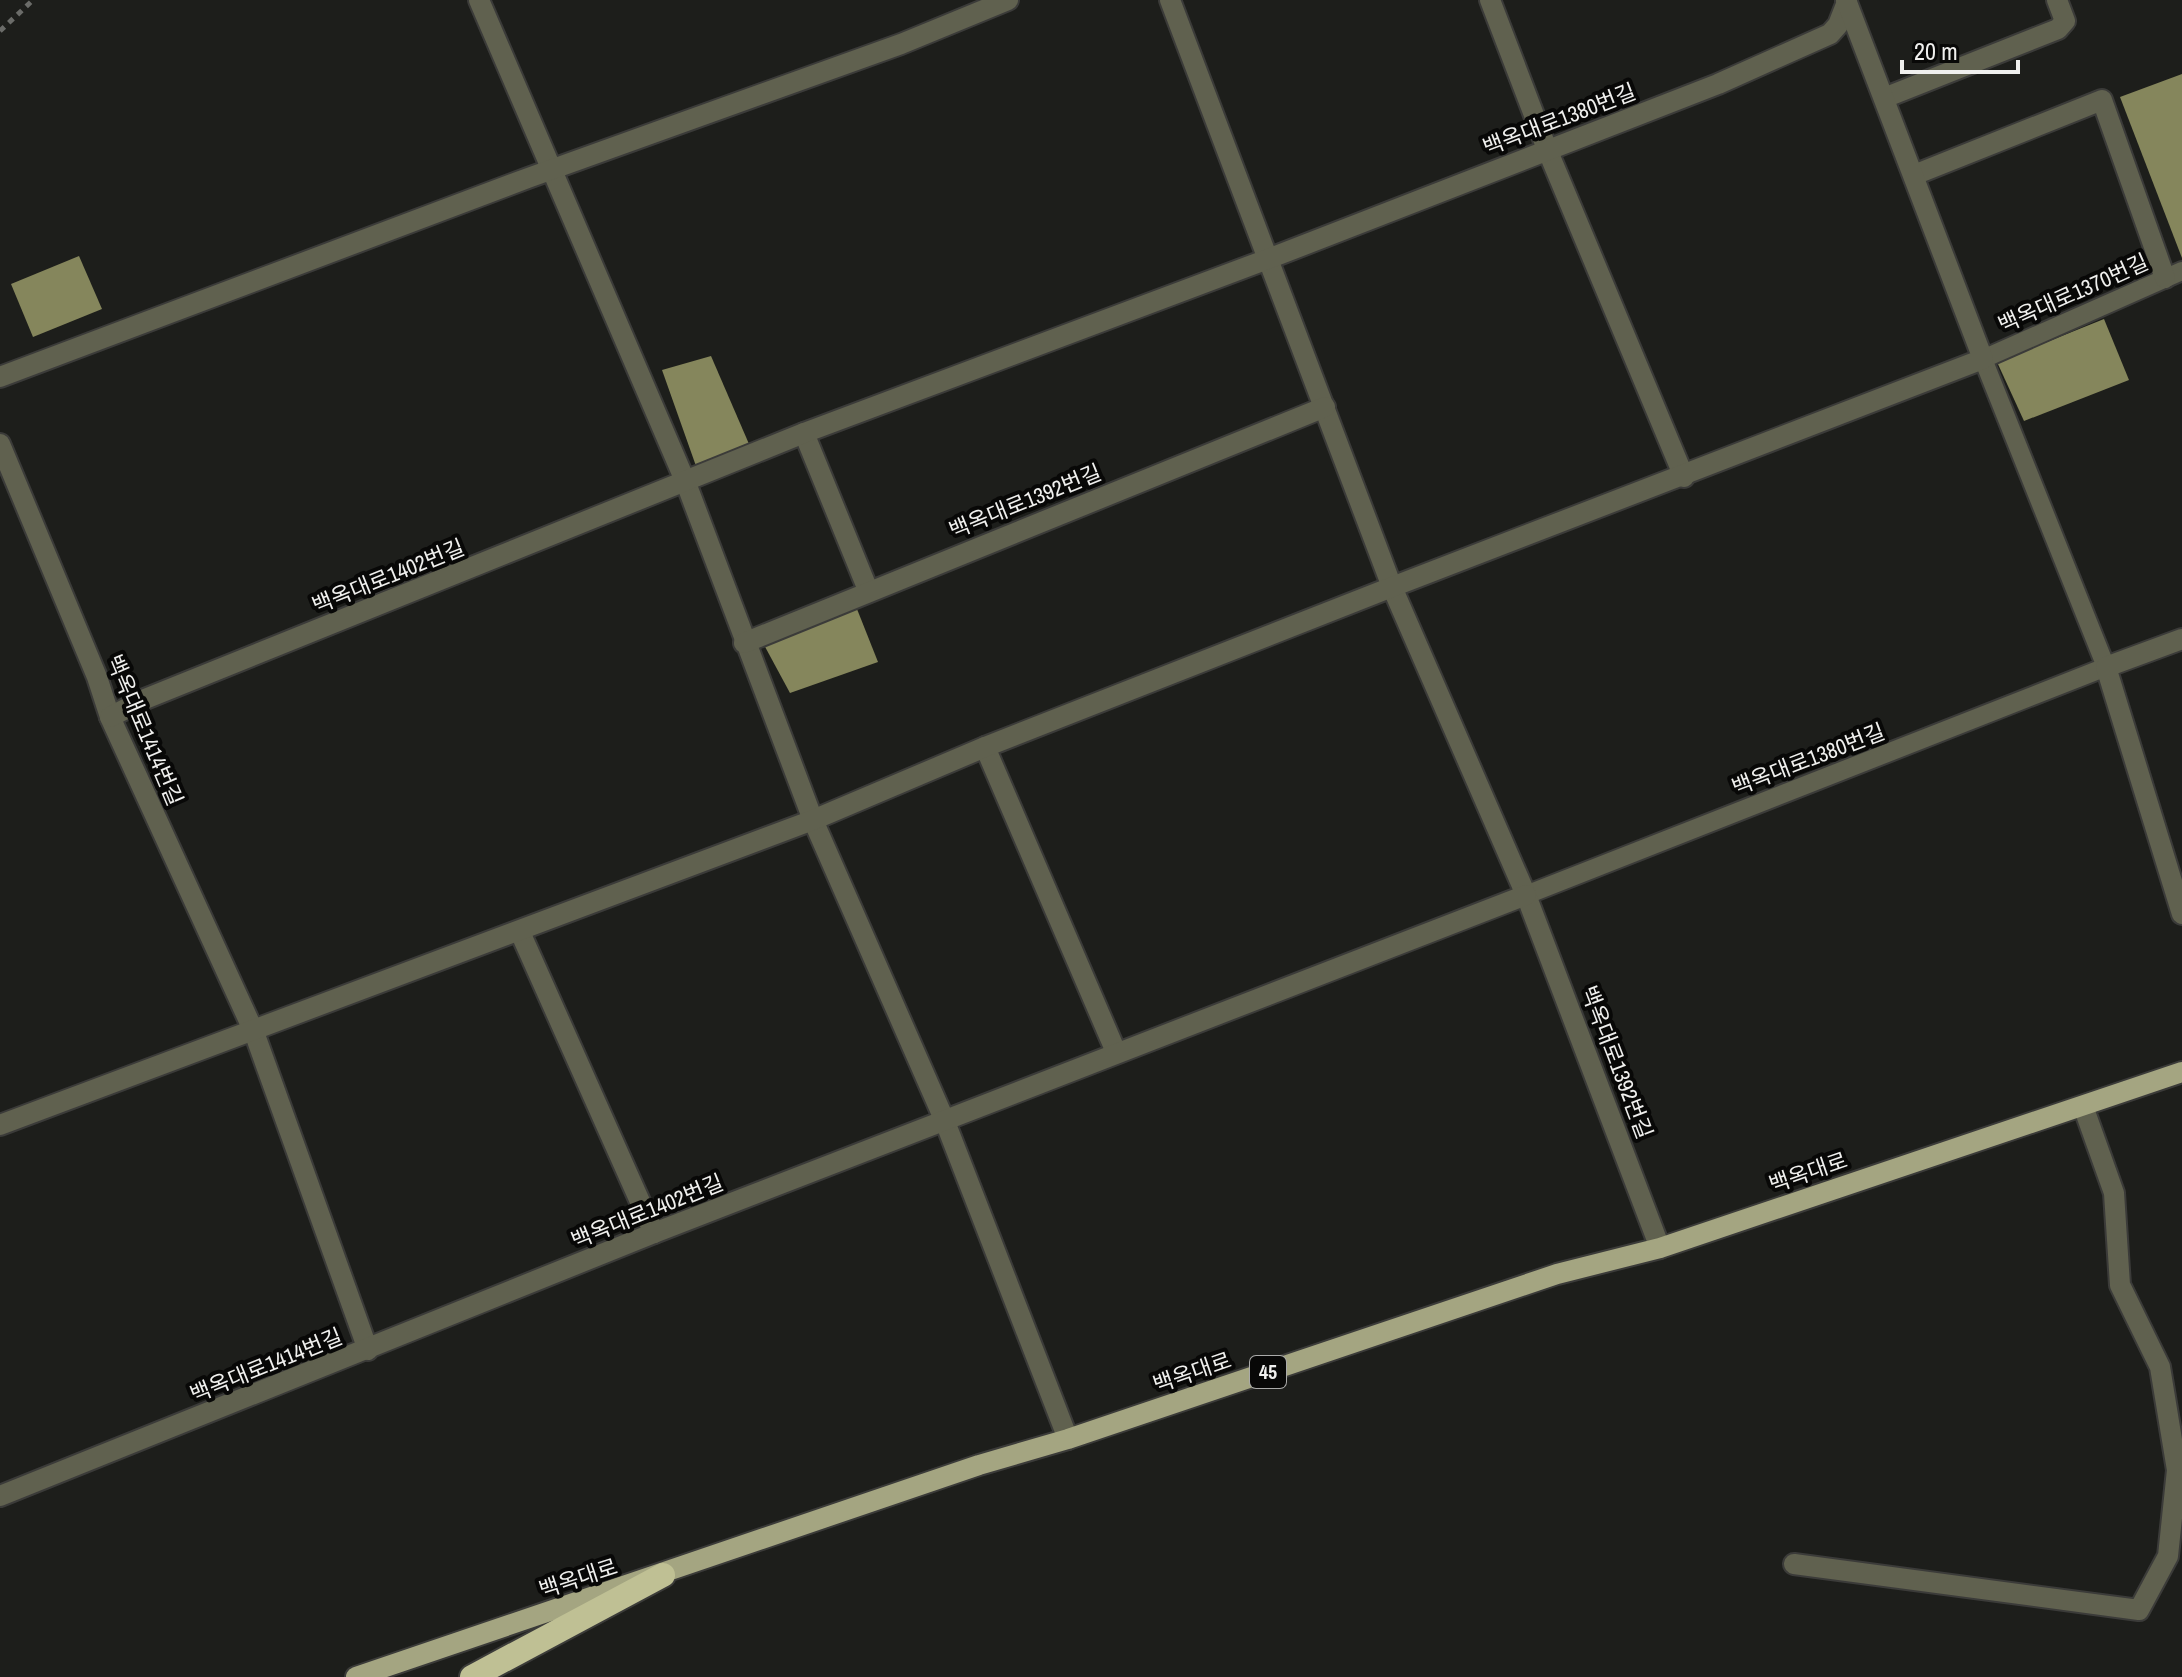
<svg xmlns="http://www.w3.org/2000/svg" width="2182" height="1677" font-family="'Archivo Narrow','Noto Sans KR',sans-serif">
  <rect width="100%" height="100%" fill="#1d1e1b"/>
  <g fill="#85865c">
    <path d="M2182,74V258L2120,97Z"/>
    <path d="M79,256L102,309L33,337L11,284Z"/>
    <path d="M2104,319L2129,380L2024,421L1997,362Z"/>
    <path d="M711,356L749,444L696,466L662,370Z"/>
    <path d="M855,604L878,662L790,693L763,643Z"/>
  </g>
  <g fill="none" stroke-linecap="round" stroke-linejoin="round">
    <g stroke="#3b3b39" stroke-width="22">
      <path id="lane" d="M1526,895L2106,667L1983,359L2182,271"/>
    </g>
    <g stroke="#3b3b39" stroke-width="24">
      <g id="street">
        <path d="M479,0L686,483L813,820L944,1119L1068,1439"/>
        <path d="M1170,0L1392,587L1526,895L1660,1248"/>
        <path d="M1490,0L1547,149L1684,477"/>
        <path d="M1884,98L2058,29L2065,21L2057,0"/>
        <path d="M1914,175L2102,100L2165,278"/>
        <path d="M0,377L528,178L901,44L1008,0"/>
        <path d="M804,433L868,590"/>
        <path d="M0,444L97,677L110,717L254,1032L368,1350"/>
        <path d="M2182,639L2106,667L2182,914"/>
        <path d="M744,643L1325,407"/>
        <path d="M110,717L145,699L804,433L1268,259L1718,84L1830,34L1838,25L1847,2"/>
        <path d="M985,747L1116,1052"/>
        <path d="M520,932L654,1233"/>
        <path d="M0,1125L813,820L985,747L1392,587L1983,359L1846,0"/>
        <path d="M0,1496L654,1233L1526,895"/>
        <path d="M1794,1564L2139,1610L2168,1556L2177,1470L2160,1367L2120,1285L2114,1193L2083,1106"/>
      </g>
    </g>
    <g stroke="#3b3b39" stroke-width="24">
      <path id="primary" d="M356,1677L979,1465L1068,1439L1557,1274L1660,1248L2182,1072"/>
    </g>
    <g stroke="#3b3b39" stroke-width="28">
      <path id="highway" d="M472,1677L663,1575"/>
    </g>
    <path stroke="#6b6c69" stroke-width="5" stroke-dasharray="6 6" stroke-linecap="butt" d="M0,31L33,0"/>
    <use href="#lane" stroke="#60614f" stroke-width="18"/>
    <use href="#street" stroke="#60614f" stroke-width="20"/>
    <use href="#primary" stroke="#a4a581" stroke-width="20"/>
    <use href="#highway" stroke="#bfc094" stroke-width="24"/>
  </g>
  <g text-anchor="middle" stroke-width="8" stroke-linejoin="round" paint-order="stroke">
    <rect fill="#080807" stroke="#aaaaa9" stroke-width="2" x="1250" y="1356" width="36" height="32" rx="6"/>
    <g font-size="20" font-weight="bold" fill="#f0f0ee">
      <text x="1268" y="1379">45</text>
    </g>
    <g font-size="22" fill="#f0f0ee" stroke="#080807">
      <text transform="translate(1559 119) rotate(-21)" y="8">백옥대로1380번길</text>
      <text transform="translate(2073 293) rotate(-24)" y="8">백옥대로1370번길</text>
      <text transform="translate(1025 501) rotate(-22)" y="8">백옥대로1392번길</text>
      <text transform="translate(388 576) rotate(-22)" y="8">백옥대로1402번길</text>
      <text transform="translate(145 730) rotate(67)" y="8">백옥대로1414번길</text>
      <text transform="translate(1808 759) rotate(-21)" y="8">백옥대로1380번길</text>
      <text transform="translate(1617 1062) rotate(69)" y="8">백옥대로1392번길</text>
      <text transform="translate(1808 1172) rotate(-19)" y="8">백옥대로</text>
      <text transform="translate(647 1211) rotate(-22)" y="8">백옥대로1402번길</text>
      <text transform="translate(266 1365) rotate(-22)" y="8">백옥대로1414번길</text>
      <text transform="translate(1192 1372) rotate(-19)" y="8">백옥대로</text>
      <text transform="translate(578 1578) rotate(-18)" y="8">백옥대로</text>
    </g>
  </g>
  <path d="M1902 60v12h116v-12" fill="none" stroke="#f0f0ee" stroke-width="4"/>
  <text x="1914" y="60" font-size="24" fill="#f0f0ee" stroke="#080807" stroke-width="6" paint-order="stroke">20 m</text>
</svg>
